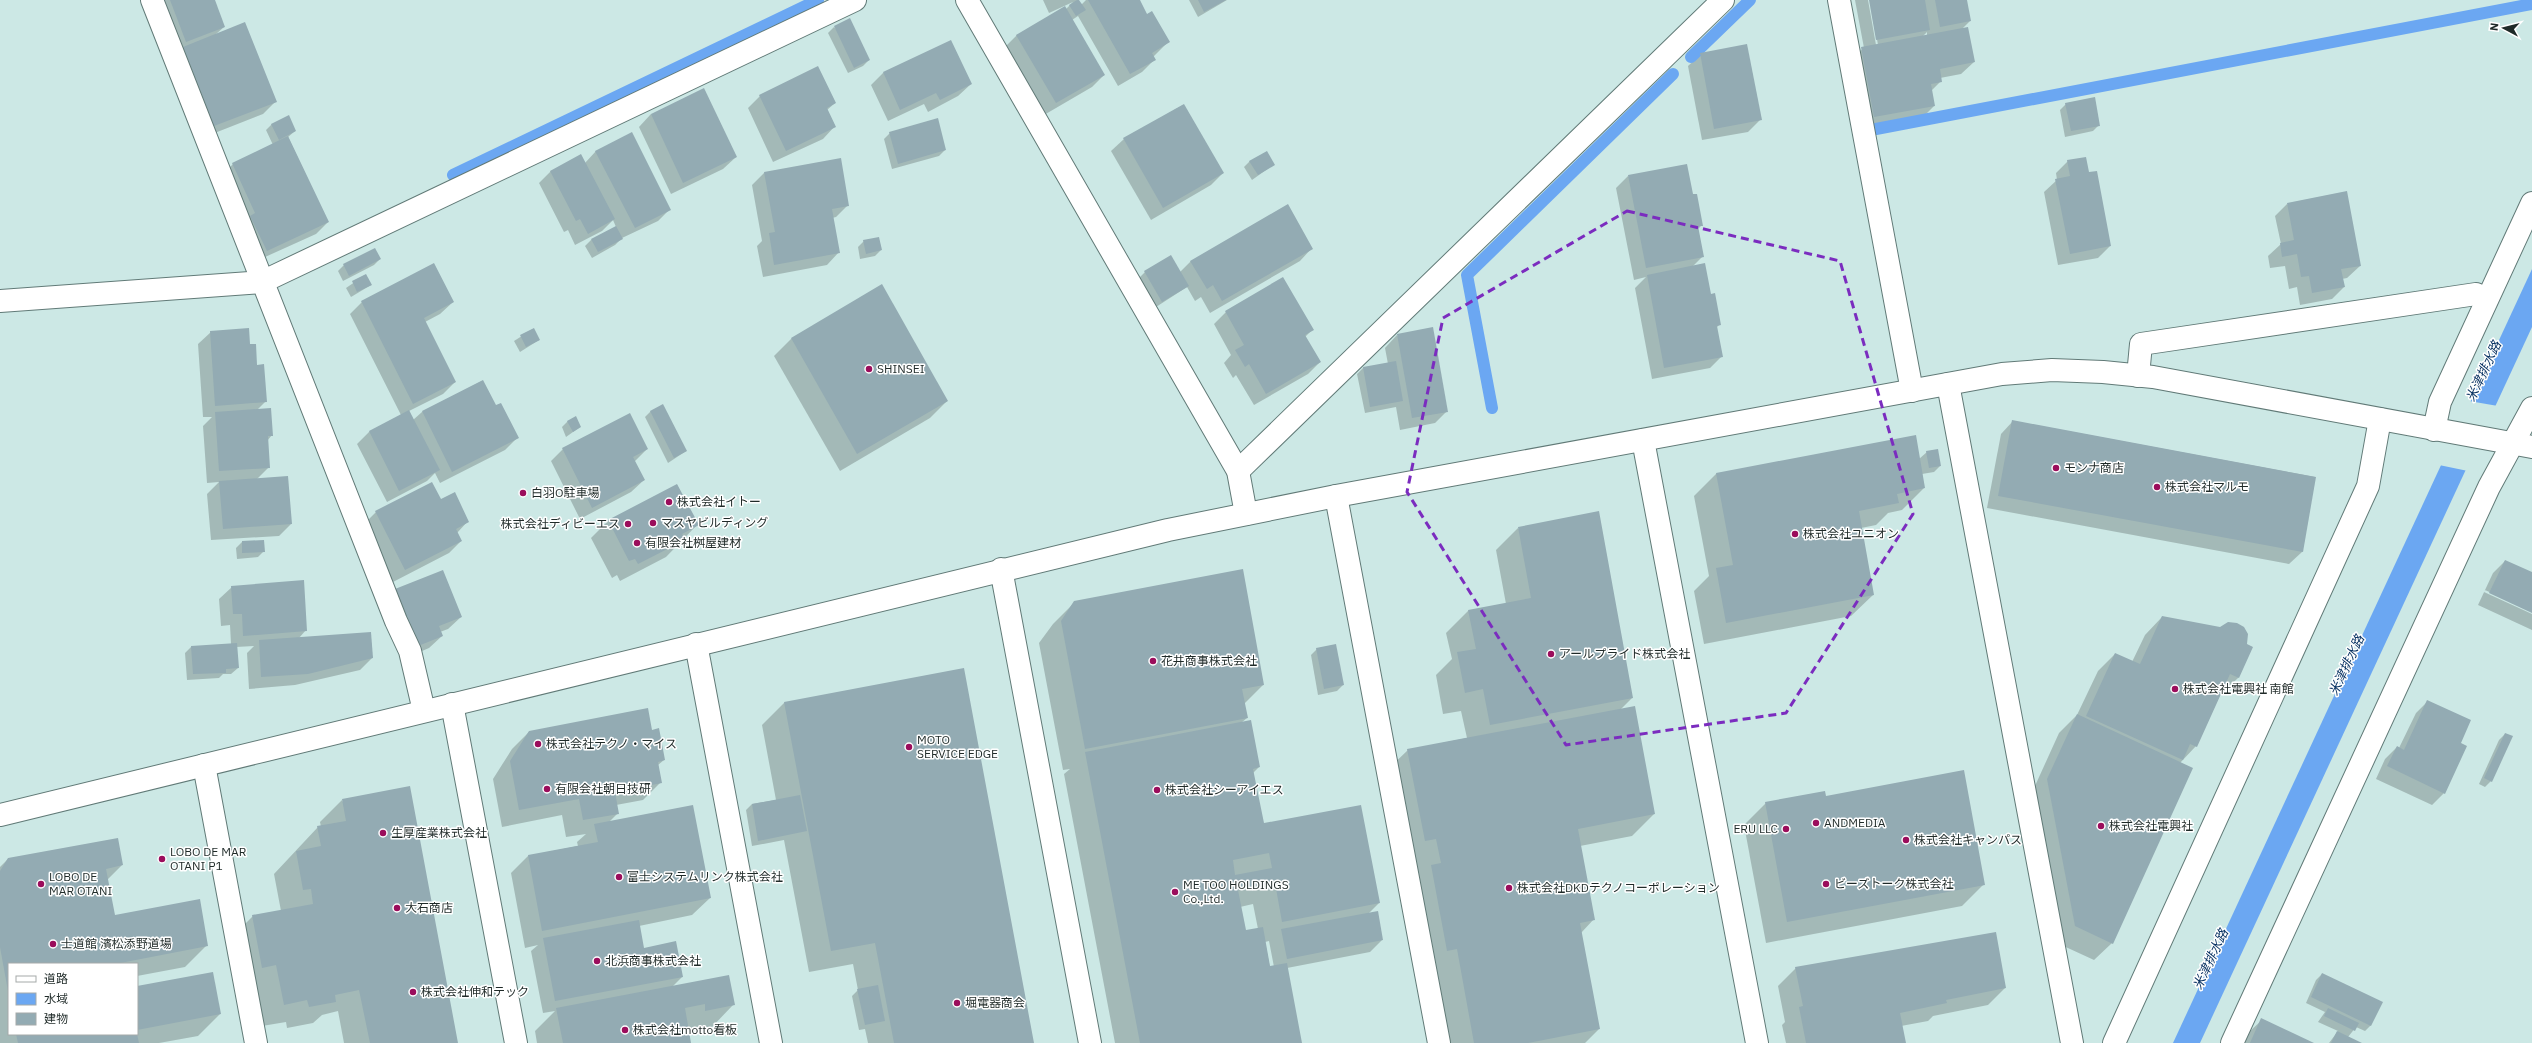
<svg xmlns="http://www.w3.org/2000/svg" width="2532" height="1043" font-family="'IBM Plex Sans','Noto Sans JP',sans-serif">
  <rect width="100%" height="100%" fill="#cce8e5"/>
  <path fill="#6ba7f2" d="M2532,269V327L2200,1043H2173Z"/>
  <path fill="#cce8e5" d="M2469,401L2498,406L2468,471L2439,465Z"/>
  <g fill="#0003" fill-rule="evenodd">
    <path d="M153,0H213L224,27L215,35L275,102L263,114L202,138Z"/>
    <path d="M1043,0H1078L1081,5L1086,0H1138L1147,15L1168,42L1153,57L1154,60L1142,72L1118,86L1078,16L1072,20L1104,75L1092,87L1044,115L1005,47L1017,35L1066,9L1073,2L1049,13Z"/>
    <path d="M1189,0H1227L1198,17Z"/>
    <path d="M1855,0H1868L1876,45H1878L1870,0H1966L1970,21L1962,29L1974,62L1961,74L1940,78V82L1931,91L1934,106L1922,118L1862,129L1849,60L1864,48ZM1927,32V36L1922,37Z"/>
    <path d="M834,27L869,60L863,66L848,73L828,33Z"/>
    <path d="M950,42L971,84L958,96L928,112L924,104L888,121L871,85L883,73Z"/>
    <path d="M1701,54L1761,119L1748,132L1702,140L1688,66Z"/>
    <path d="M760,96L835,103L827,110L835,126L823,139L773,162L748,108Z"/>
    <path d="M2066,104L2099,125L2093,131L2065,137L2060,110Z"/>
    <path d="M1183,105L1223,173L1211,185L1151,220L1111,151L1124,139Z"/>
    <path d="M651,114L736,157L723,169L671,194L639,127Z"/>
    <path d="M272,124L295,131L288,137L328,222L316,234L254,262L221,176L233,164L273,145L266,130Z"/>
    <path d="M890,133L945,150L939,156L892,169L884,139Z"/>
    <path d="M596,151L670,209L658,221L622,238L615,245L592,258L585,246L591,240L616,227L613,220L602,231L575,245L568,230L564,232L539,183L551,171L585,163Z"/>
    <path d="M840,159L848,205L836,217L832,218L839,252L827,265L763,277L757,246L762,241L752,185L764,173Z"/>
    <path d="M1250,161L1273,165L1252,180L1244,167Z"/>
    <path d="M2068,161L2088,173L2110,246L2098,258L2058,265L2044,192L2057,180L2056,173Z"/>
    <path d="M1628,176L1702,225L1698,229L1703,256L1692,267L1710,295L1720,324L1716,328L1722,356L1710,368L1652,379L1635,288L1646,277L1634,280L1616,188Z"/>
    <path d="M2287,204L2360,266L2347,278L2342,279L2344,287L2332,299L2300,305L2297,287L2289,289L2285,266L2270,268L2268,256L2281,244L2275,216Z"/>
    <path d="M864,241L881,250L875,256L860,259L858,247Z"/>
    <path d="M1312,248L1300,261L1210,313L1201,297L1195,301L1187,287L1156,307L1139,278L1145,272H1180L1191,261Z"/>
    <path d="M380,259L374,265L343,281L338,271L344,265Z"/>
    <path d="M365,275L371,285L351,297L346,288Z"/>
    <path d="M881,286L947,401L930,418L840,471L774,356L791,339Z"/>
    <path d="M362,302H453L440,314L425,322L455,382L443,394L409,411L413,420L422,412L482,381L495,406L518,437L505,450L440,483L435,473L427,481L387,502L357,444L369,432L401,415L350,314Z"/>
    <path d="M1226,312L1312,330L1305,337L1320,362L1308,374L1254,405L1236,375L1233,378L1224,363L1231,355L1214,324Z"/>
    <path d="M533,329L539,340L520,352L514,341Z"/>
    <path d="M211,332L249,345L256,366L266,401L257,410L272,435L267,441L269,467L257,479L291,524L279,536L211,540L207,494L219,482L207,483L203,426L212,417H203L198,344Z"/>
    <path d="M1397,335L1447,411L1435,423L1400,430L1396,407L1365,413L1357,374L1363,368L1388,364L1385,348Z"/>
    <path d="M651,411L686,451L668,463L645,417Z"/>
    <path d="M568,421L580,427L566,437L562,427Z"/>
    <path d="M2013,421L2315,477L2302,552L2289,564L1987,508L2001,434Z"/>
    <path d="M1915,436L1919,459L1927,452L1940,466L1934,472L1922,474L1924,488L1902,510L1888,513L1876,525L1861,528L1873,595L1851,616L1704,644L1694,591L1709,576L1694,496L1716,474Z"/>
    <path d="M563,449H647L634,462L644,480L631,492L580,519L551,461Z"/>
    <path d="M677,485L697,525L666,557L620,581L617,575L612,578L591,538L608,521Z"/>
    <path d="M440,500L468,521L457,533L461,541L449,553L393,582L364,524L376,512Z"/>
    <path d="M1518,528L1632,698L1621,709L1654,814L1632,836L1580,846L1594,919L1581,933L1599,1029L1585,1043H1449L1386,771L1408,750L1467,738L1461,711L1443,714L1436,675L1452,659L1446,633L1468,611L1506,604L1496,550Z"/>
    <path d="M242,542L264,551L258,557L237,559L236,548Z"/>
    <path d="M2505,561L2532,574V612L2485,590L2484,592L2532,614V630L2478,605L2493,573Z"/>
    <path d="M232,587L306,630L299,638L372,658L360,670L295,685L249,689L247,653L254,646L236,647L238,668L231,674H223L219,678L187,680L185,653L191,647L231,644L230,625L221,626L219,599Z"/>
    <path d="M396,590L461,617L448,629L440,632L442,636L429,648L406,658Z"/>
    <path d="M1075,602L1263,685L1244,704L1247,718L1241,723L1259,767L1253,773L1263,824L1379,903L1368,914L1382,940L1370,952L1287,968L1301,1043H1115L1064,774L1070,769L1063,770L1039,643L1053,624ZM1253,904L1258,929L1245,931L1240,907ZM1269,941L1274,967L1270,968L1265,942Z"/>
    <path d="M2162,617L2252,647L2238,678L2220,695L2196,746L2180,763L2112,943L2094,960L2057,943L2030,797L2059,733L2077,715L2098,671L2115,654L2132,662L2145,635Z"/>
    <path d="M1317,649L1343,685L1337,691L1318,695L1311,655Z"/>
    <path d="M963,669L1033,1043H868L865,1029L859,1030L852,996L858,990L853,964L809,972L784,840L752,846L746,810L752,804L776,800L762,725L784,703Z"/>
    <path d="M2428,701L2459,744L2444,793L2432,805L2376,779L2385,759L2397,747L2399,748L2416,713Z"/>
    <path d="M652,731L664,760L658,765L661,782L643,800L616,805L618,813L609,822L710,898L692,915L639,926L643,949L682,977L672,987L733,1005L712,1027L688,1031L690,1043H537L535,1031L555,1011L543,1013L531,951L538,945L525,948L511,873L528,856L578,846L577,842L586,834L566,837L562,815L502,827L493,779L512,749L529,732Z"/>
    <path d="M2505,734L2491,781L2485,787L2479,784L2499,740Z"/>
    <path d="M1825,798L1984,884L1962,906L1766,943L1744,825L1766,803Z"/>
    <path d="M342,800L457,1043H344L338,1011L322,1015L313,1023L287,1028L286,1022L262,1026L231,938L253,916L281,911L274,874L318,827H321L320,822Z"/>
    <path d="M8,859L122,865L107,880L114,916L207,945L185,967L137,976V964H9V1034H137V987L220,1014L198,1036L159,1043H0V867Z"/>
    <path d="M1796,968L2005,988L1988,1005L1933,1016L1928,1021L1901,1026L1905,1043H1786L1782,1025L1785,1022L1778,986Z"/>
    <path d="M2322,974L2371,1025L2365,1031L2356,1027L2348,1037L2360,1043H2329L2338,1031L2318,1022L2325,1012L2306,1003L2316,980Z"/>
    <path d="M2262,1020L2311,1043H2244L2249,1032Z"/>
  </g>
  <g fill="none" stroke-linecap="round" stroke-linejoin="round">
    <g stroke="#6ba7f2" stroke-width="12">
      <path d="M1691,57L1750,0"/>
      <path d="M1876,129L2532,4"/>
      <path d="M453,175L818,0"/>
      <path d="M1492,408L1467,275L1673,74"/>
    </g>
  </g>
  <g fill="#93abb3" fill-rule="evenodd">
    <path d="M170,0H215L225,27L186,42Z"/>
    <path d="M1077,0H1079L1086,10L1076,16L1069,5Z"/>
    <path d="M1088,0H1140L1147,14L1152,11L1170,42L1152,53L1156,60L1130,74Z"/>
    <path d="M1198,0H1226L1204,12Z"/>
    <path d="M1869,0H1925L1930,30L1876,40Z"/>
    <path d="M1935,0H1967L1971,21L1940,27Z"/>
    <path d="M1065,6L1105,75L1056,103L1016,35Z"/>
    <path d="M850,18L870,60L854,68L834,26Z"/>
    <path d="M245,22L277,102L214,126L183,47Z"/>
    <path d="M1968,27L1975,62L1940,69L1942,82L1931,84L1935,106L1874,117L1861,47Z"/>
    <path d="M951,40L972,84L940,100L936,93L900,110L883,72Z"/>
    <path d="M1747,44L1762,120L1714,129L1700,53Z"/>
    <path d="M818,66L836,103L827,108L836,127L786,151L759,95Z"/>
    <path d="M704,88L737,157L683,183L651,114Z"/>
    <path d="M2095,97L2100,126L2071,131L2065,103Z"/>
    <path d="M1184,104L1224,173L1163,208L1123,138Z"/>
    <path d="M289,115L296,131L279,140L271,124Z"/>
    <path d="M938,118L946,150L898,164L889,132Z"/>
    <path d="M632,132L671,210L635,228L595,151Z"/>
    <path d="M288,136L329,222L267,251L250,216L255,213L232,163Z"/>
    <path d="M1267,151L1275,165L1258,175L1249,161Z"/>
    <path d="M581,154L615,219L588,234L580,219L576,221L550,171Z"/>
    <path d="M2086,157L2089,172L2097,171L2111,246L2070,254L2055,179L2070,176L2067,160Z"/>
    <path d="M841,158L849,206L832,209L840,253L774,265L769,233L775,232L764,172Z"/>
    <path d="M1687,164L1693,194H1697L1703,226H1698L1704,257L1646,268L1628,175Z"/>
    <path d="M2347,191L2361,266L2341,269L2345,287L2312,293L2309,276L2301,277L2297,254L2282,257L2280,243L2294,240L2287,203Z"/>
    <path d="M1288,204L1313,249L1222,301L1213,285L1207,289L1190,261Z"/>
    <path d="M616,226L623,239L598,252L591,239Z"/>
    <path d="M879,237L882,250L866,254L863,240Z"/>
    <path d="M375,248L381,259L349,276L343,264Z"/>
    <path d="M1171,255L1189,286L1162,302L1144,271Z"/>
    <path d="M434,263L454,302L424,318L456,382L413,404L361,301Z"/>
    <path d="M1705,263L1711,294L1715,293L1721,325L1717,326L1723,357L1664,368L1647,275Z"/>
    <path d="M366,274L372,285L357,292L352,281Z"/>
    <path d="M1283,277L1314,330L1305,335L1321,362L1266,394L1249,364L1245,367L1235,350L1244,345L1225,311Z"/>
    <path d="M882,284L948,401L857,454L791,338Z"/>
    <path d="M1433,327L1448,412L1412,418L1397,334Z"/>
    <path d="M249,328L250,344H256L257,365L264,364L267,402L215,406L210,331Z"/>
    <path d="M534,328L540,340L526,347L520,335Z"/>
    <path d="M1396,361L1403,401L1370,407L1363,367Z"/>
    <path d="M483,380L496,405L501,403L519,438L452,472L422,411Z"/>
    <path d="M663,404L687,451L674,458L650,411Z"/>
    <path d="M271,408L273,436H268L270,468L219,471L215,412Z"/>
    <path d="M409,410L440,470L399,491L369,431Z"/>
    <path d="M630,413L648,449L633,457L645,480L592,508L562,448Z"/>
    <path d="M576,416L581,427L573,432L567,421Z"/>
    <path d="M2012,420L2316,477L2303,552L1998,496Z"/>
    <path d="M1916,435L1925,488L1897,494L1899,503L1859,511L1874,595L1726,623L1716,568L1733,565L1716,473Z"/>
    <path d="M1938,449L1941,466L1929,468L1926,451Z"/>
    <path d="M288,476L292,524L223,529L219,481Z"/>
    <path d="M432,482L441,499L455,492L469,522L456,529L462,541L405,570L375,511Z"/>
    <path d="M677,484L699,525L682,534L685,540L638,564L635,559L629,561L608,520Z"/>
    <path d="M1599,511L1633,698L1490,725L1483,689L1465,693L1457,652L1476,649L1468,610L1531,598L1518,527Z"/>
    <path d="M264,540L265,552L242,553V541Z"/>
    <path d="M2505,560L2532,572V613L2489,593Z"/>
    <path d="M1243,569L1264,685L1242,689L1248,718L1085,749L1061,621L1074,601Z"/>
    <path d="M443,570L462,617L439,626L443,636L418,646L395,589Z"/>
    <path d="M304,580L307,631L243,636L242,614H233L231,586Z"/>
    <path d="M2162,616L2220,627L2228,622L2237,623L2244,627L2248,634L2247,644L2253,647L2239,678L2230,674L2197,747L2190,744L2183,760L2086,716L2115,653L2140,664Z"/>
    <path d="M371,632L373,658L308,674L261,677L259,640Z"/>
    <path d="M237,643L239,668L226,669V673L193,674L191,646Z"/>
    <path d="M1336,644L1344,685L1324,689L1316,648Z"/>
    <path d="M964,668L1034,1043H894L875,943L831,951L784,702Z"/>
    <path d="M2427,700L2471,720L2461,743L2467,746L2445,794L2387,766L2397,746L2404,750Z"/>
    <path d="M1635,706L1655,814L1578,829L1595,920L1580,923L1600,1029L1528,1043H1474L1457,949L1447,951L1431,865L1441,863L1436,839L1425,841L1407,749Z"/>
    <path d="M648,708L652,730L659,728L665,760L658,762L662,783L615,792L619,814L583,820L579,799L519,810L510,761L529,731Z"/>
    <path d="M2077,714L2193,768L2113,944L2075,926L2047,779Z"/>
    <path d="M1251,720L1260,767L1253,769L1264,823L1361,805L1380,903L1282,922L1275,883L1238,890L1246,930L1263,927L1270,966L1287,963L1302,1043H1140L1085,752ZM1269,853L1272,868L1235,875L1233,860Z"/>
    <path d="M2505,733L2513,736L2492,782L2484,778Z"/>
    <path d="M1964,770L1985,885L1787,922L1765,802L1825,791L1826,796Z"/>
    <path d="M410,786L458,1043H370L359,990L335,995L336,1002L309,1007L307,1000L284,1005L276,965L262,968L252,915L313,904L311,889L303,890L296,851L321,846L317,826L346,821L342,799Z"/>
    <path d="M800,795L807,831L758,841L752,804Z"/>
    <path d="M693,805L711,898L542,931L528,855L598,842L594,824Z"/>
    <path d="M118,838L123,865L106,869L115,915L200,899L208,946L115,964H9L8,991L0,947V871L8,858Z"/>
    <path d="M1378,911L1383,940L1287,959L1281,929Z"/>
    <path d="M639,920L644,948L676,941L683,977L555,1001L543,938Z"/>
    <path d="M1996,932L2006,988L1946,1000L1947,1003L1900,1013L1906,1043H1806L1799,1007L1803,1006L1795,967Z"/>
    <path d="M213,972L221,1014L137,1030V986Z"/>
    <path d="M2322,973L2383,1002L2371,1026L2311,997Z"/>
    <path d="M729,975L735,1005L705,1011V1004L685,1008L691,1043H563L556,1008Z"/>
    <path d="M878,985L885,1021L865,1025L857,989Z"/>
    <path d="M2328,1008L2359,1023L2355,1031L2324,1016Z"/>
    <path d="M2261,1018L2314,1043H2250Z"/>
    <path d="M2337,1031L2362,1043H2331Z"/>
    <path d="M16,1034H137L139,1043H18Z"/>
  </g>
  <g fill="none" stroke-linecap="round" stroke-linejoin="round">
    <g stroke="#617a77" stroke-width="24">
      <g id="minor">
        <path d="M152,0L396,621L410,651L424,711"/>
        <path d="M967,0L1238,471L1246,514"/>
        <path d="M1839,0L1912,391"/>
        <path d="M0,301L262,282L855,0"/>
        <path d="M2138,376L2141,344L2476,294L2487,299"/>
        <path d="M1948,384L2072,1043"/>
        <path d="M2434,430L2440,402L2532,203"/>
        <path d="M1643,440L1757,1043"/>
        <path d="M1238,471L1723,0"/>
        <path d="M1336,496L1439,1043"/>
        <path d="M1001,569L1090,1043"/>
        <path d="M696,644L771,1043"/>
        <path d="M452,704L516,1043"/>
        <path d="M204,765L256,1043"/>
        <path d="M0,815L1168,530L1336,496L2002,374L2052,370L2103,372L2153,377L2532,447"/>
        <path d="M2114,1043L2368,486L2380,419"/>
        <path d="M2232,1043L2489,487L2532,408"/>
      </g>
    </g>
    <use href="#minor" stroke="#fff" stroke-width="22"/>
  </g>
  <path fill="none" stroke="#7b2cbf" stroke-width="3" stroke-dasharray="8 5" stroke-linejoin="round" d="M1627,211L1840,261L1913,514L1786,713L1566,745L1407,492L1443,318Z"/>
  <g fill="#9b0d5c" stroke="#fff" stroke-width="1.5">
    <circle cx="869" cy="369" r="4"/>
    <circle cx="2056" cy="468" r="4"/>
    <circle cx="2157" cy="487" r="4"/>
    <circle cx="523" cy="493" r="4"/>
    <circle cx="669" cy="502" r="4"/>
    <circle cx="653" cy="523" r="4"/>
    <circle cx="628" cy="524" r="4"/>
    <circle cx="1795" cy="534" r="4"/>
    <circle cx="637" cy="543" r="4"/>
    <circle cx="1551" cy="654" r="4"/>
    <circle cx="1153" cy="661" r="4"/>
    <circle cx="2175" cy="689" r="4"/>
    <circle cx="538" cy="744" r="4"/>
    <circle cx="909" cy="747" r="4"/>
    <circle cx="547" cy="789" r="4"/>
    <circle cx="1157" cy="790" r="4"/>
    <circle cx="1816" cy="823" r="4"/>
    <circle cx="2101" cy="826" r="4"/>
    <circle cx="1786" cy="829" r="4"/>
    <circle cx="383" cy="833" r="4"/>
    <circle cx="1906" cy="840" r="4"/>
    <circle cx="162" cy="859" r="4"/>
    <circle cx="619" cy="877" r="4"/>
    <circle cx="41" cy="884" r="4"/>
    <circle cx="1826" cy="884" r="4"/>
    <circle cx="1509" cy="888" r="4"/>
    <circle cx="1175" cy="892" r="4"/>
    <circle cx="397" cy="908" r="4"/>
    <circle cx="53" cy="944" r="4"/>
    <circle cx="597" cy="961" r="4"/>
    <circle cx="413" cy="992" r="4"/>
    <circle cx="957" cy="1003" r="4"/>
    <circle cx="625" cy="1030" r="4"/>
  </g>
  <g text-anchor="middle" stroke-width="3" stroke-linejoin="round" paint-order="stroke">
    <g font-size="12" fill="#1f2a28" stroke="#fff" text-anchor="start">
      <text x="877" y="373">SHINSEI</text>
      <text x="2064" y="472">モンナ商店</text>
      <text x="2165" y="491">株式会社マルモ</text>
      <text x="531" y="497">白羽O駐車場</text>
      <text x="677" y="506">株式会社イトー</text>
      <text x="661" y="527">マスヤビルディング</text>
      <text x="620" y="528" text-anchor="end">株式会社ディビーエス</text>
      <text x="1803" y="538">株式会社ユニオン</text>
      <text x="645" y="547">有限会社桝屋建材</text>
      <text x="1559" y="658">アールプライド株式会社</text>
      <text x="1161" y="665">花井商事株式会社</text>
      <text x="2183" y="693">株式会社電興社 南館</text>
      <text x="917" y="744">MOTO<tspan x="917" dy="14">SERVICE EDGE</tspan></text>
      <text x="546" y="748">株式会社テクノ・マイス</text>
      <text x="555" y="793">有限会社朝日技研</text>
      <text x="1165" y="794">株式会社シーアイエス</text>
      <text x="1824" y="827">ANDMEDIA</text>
      <text x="2109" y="830">株式会社電興社</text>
      <text x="1778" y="833" text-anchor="end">ERU LLC</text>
      <text x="391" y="837">生厚産業株式会社</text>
      <text x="1914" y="844">株式会社キャンパス</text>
      <text x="170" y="856">LOBO DE MAR<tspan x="170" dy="14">OTANI P1</tspan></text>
      <text x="49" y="881">LOBO DE<tspan x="49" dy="14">MAR OTANI</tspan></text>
      <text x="627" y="881">富士システムリンク株式会社</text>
      <text x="1834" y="888">ビーズトーク株式会社</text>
      <text x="1183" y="889">ME TOO HOLDINGS<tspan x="1183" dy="14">Co.,Ltd.</tspan></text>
      <text x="1517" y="892">株式会社DKDテクノコーポレーション</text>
      <text x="405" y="912">大石商店</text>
      <text x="61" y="948">士道館 濱松添野道場</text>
      <text x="605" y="965">北浜商事株式会社</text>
      <text x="421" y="996">株式会社伸和テック</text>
      <text x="965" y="1007">堀電器商会</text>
      <text x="633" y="1034">株式会社motto看板</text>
    </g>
    <g font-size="13" font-style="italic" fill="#0d3665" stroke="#fff">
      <text transform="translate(2483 371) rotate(-65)" y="5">米津排水路</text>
      <text transform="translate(2346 665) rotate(-65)" y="5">米津排水路</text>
      <text transform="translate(2210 959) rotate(-65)" y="5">米津排水路</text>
    </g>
  </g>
  <rect x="8" y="963" width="130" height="72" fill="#ffffff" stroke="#a5aaa9"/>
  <rect x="16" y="976" width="20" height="6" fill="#ffffff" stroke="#a5aaa9"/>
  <text x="44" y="983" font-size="12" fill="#1f2a28">道路</text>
  <rect x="16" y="993" width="20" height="12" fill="#6ba7f2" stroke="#a5aaa9"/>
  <text x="44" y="1003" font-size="12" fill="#1f2a28">水域</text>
  <rect x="16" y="1013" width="20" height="12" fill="#93abb3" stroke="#a5aaa9"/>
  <text x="44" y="1023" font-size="12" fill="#1f2a28">建物</text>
  <g transform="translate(2504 28) rotate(277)" stroke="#ffffff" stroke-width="3" paint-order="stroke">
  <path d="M0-3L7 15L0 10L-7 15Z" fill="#1f2a28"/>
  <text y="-6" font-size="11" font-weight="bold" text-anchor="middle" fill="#1f2a28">N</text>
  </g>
</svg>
